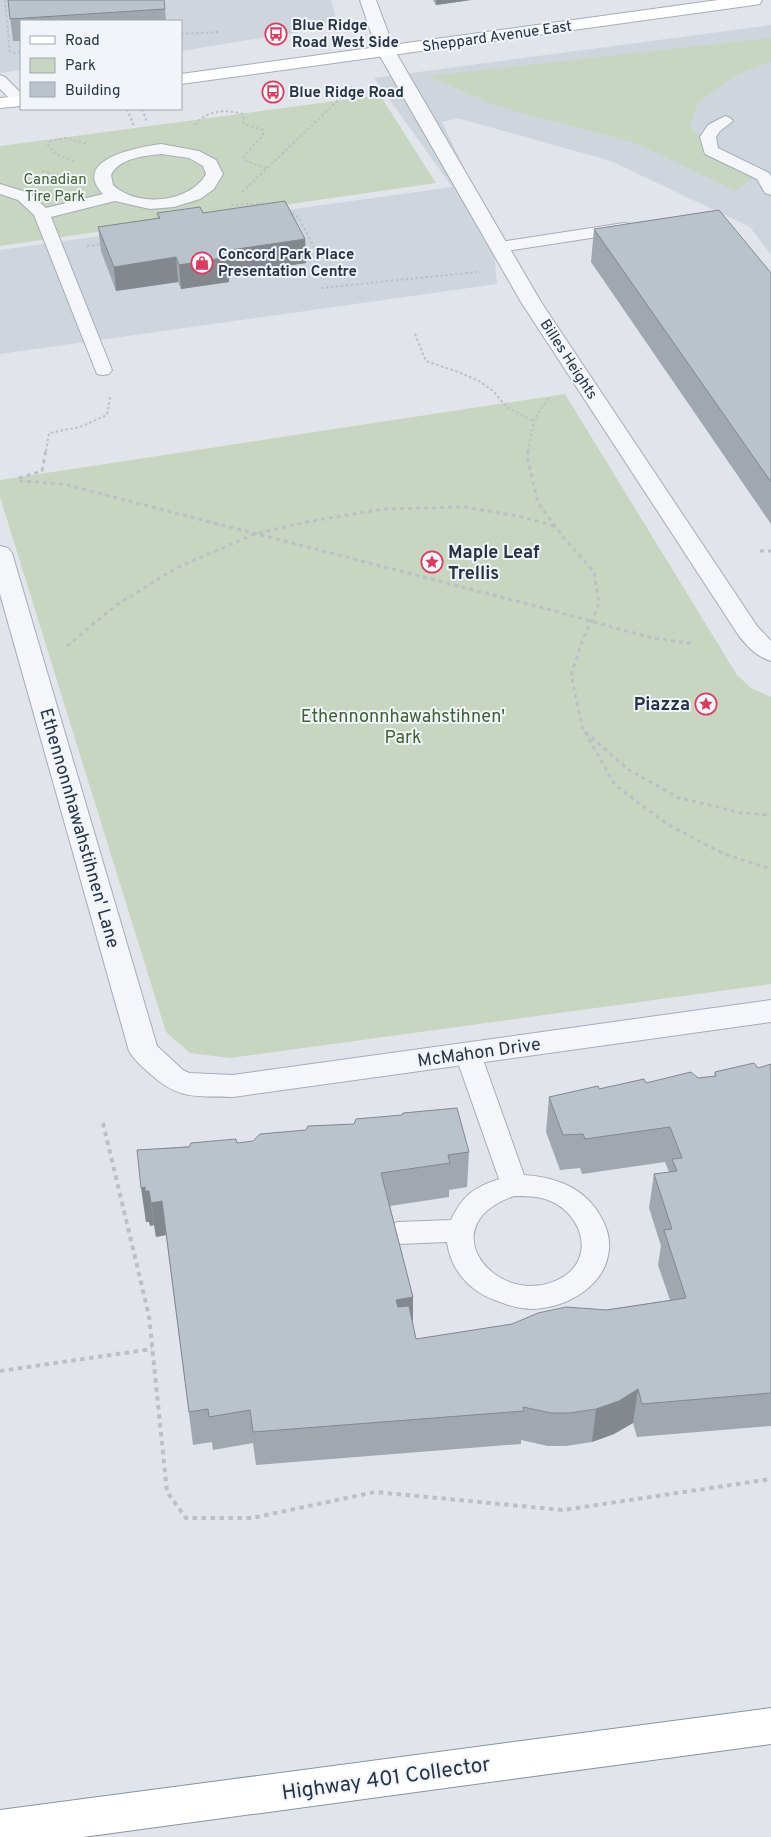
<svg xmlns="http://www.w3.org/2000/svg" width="771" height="1837" font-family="Overpass,sans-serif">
  <rect width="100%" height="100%" fill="#e1e5eb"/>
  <g fill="#cfd5dd">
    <path d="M0,0H331L335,13L334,18L317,29L181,51V21H21V70L0,73Z"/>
    <path d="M771,25V255L750,227L611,161L457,118L442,122L492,226L497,284L0,354V250L452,187L374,78Z"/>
  </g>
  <g fill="#c8d5c1">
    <path d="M771,38V61L736,75L698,103L689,127L753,178L736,191L635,143L497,106L428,76Z"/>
    <path d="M380,95L436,183L0,246V146Z"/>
    <path d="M565,394L737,675L751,688L771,697V984L230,1058L190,1053L166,1032L0,497V480Z"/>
  </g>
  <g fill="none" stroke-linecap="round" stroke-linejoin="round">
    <g stroke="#a6acb6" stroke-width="2">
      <g id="lane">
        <path d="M0,75L5,77L21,93V105L15,104L0,89Z"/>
        <path d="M725,116L730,118L733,121L720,131L716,137L718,148L769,173L771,176V195L765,193L757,179L705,154L700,137L708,125Z"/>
        <path d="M161,144L199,151L216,160L223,174L214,189L200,199L174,207L150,209L115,201L51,217L112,370L109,374L103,375L97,374L34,215L18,200L0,194V184L29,193L46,208L103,194C70,159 139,147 161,144ZM161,154L189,158L203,166L206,174C190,203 137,208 113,185L111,175C119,158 144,156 161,154Z"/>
        <path d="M624,223L630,224L632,228L630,232L500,252L494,251L492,247L494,243L500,242Z"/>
        <path d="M468,1044L477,1047L481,1054L524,1175C557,1177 587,1189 602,1219C607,1228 610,1239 609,1249C606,1286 567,1308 532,1309C519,1309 507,1305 495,1300C469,1291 451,1270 447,1242L398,1244L388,1241L385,1233L388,1225L398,1222L451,1220C463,1195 473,1188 499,1179L455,1054L459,1047ZM514,1196C525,1196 538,1196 548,1200C579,1211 596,1253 566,1275C504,1317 424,1227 514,1196Z"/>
      </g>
    </g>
    <g stroke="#a6acb6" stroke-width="2">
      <g id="street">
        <path d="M360,0H376L395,51L541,302L757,626L771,641V661C757,657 748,647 739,636L521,302L377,51Z"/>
        <path d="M0,546L8,548L12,553L157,1046L183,1070L189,1073L233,1075L771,1000V1022L233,1097C193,1096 178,1100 147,1071C140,1065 134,1059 129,1051L0,594Z"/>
      </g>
    </g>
    <g stroke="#a6acb6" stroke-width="2">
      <g id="secondary">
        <path d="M718,0H762L760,4L754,5L181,84V74Z"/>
        <path d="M21,96V106L0,108V98Z"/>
      </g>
    </g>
    <g stroke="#8794a3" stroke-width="2">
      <path id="highway" d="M771,1708V1744L83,1837H0V1810Z"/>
    </g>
    <g stroke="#bbc0c6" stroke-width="2" stroke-dasharray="2.5 2.5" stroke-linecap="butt">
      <path d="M5,0L10,54"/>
      <path d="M181,34L218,32"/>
      <path d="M13,53L21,52"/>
      <path d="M127,109L134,126"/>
      <path d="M142,109L147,122"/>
      <path d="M195,125C206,110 226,109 243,114L244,124L263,130V135L244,156L246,161L266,168"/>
      <path d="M74,161L55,154L48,145L51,141L66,138L87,144"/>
      <path d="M42,171L65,177"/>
      <path d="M242,192L353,86"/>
      <path d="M231,205L277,203"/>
      <path d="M288,210L299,218L314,247"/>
      <path d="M87,246L103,244"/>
      <path d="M321,288L477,272"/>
      <path d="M415,334L426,361L461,373L479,381L493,391L507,407L533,421"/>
      <path d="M46,451L49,433L80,427L107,415L110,397"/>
      <path d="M528,451L534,420L549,397"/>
    </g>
    <g stroke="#bbc0c6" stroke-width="3" stroke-dasharray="4 4" stroke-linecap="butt">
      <path d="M528,450L527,456L538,503L564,538L594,572L599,604L582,642L571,675L583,730L629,770L679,798L742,813L771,815"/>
      <path d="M19,478L42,471L46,450"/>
      <path d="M19,481L63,484L551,610L648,637L694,644"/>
      <path d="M760,551H771"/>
      <path d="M67,646L115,606L176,568L255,534L311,521L383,509L465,507L522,517L555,526"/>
      <path d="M585,732L615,785L667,824L724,854L771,869"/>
    </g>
    <g stroke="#bbc0c6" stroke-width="4" stroke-dasharray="4.5 4.5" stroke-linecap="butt">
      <path d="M103,1123L149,1316L167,1492L186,1518H252L375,1492L563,1510L771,1479"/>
      <path d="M0,1371L152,1349"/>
    </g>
    <use href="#lane" fill="#f4f6f9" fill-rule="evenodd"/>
    <use href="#street" fill="#f4f6f9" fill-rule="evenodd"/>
    <use href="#secondary" fill="#fff" fill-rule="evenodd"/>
    <use href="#highway" fill="#fff" fill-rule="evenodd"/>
  </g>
  <g fill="#a0a7af">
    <path d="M8,0L165,9L166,21H21V41H13Z"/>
    <path d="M433,0H471L436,5Z"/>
    <path d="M157,213H203L305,239L306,263L229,274V282L181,289L178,282L116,291L101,251L98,227L158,218Z"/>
    <path d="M594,229L771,273V524L591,262Z"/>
    <path d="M771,1064V1426L637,1437L633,1423L614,1434L592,1442L566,1446H548L521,1440V1444L256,1465L253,1443L213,1450L212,1442L193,1445L166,1235L156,1237L154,1225L150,1226L149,1222H146L137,1150L237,1143L469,1152L467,1187L449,1190V1197L390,1206L413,1297V1324L416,1339L670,1300L658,1265L661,1246L649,1208L654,1174L669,1172L665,1162L582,1174L580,1168L560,1170L546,1132L549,1097L646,1083L714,1077L715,1072L758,1068Z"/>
  </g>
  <g fill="#82888e">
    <path d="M436,0H471L436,5Z"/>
    <path d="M305,239L306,263L229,274V282L181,289L179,265L224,251Z"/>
    <path d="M176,257L178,282L116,291L114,267Z"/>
    <path d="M145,1187L149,1191L154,1225L150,1226L149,1222H146L141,1188Z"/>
    <path d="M162,1201L166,1235L156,1237L151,1203Z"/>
    <path d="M413,1297V1331L396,1334V1300Z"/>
    <path d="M638,1389L633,1423L614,1434L592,1442L596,1409Z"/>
  </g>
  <g fill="#bac2cb" stroke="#82888e">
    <path d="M8,0H164L165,9L10,19Z"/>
    <path d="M285,201L305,239L224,251L228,257L179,265L176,257L114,267L98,227L160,218L157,213L200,207L203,213Z"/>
    <path d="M719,210L771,273V482L594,229Z"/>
    <path d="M754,1063L758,1068L771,1064V1393L642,1404L638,1389L619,1401L596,1409L570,1413H551L523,1407L524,1411L253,1432L250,1410L209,1417L208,1409L189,1412L162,1201L151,1203L149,1191H145V1187L141,1188L137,1150L189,1147L191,1143L236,1139L237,1143L253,1141L260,1134L306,1130L308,1126L354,1124L356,1119L402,1115L403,1113L457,1108L469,1152L448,1155L450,1163L381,1173L413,1297L396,1300L398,1307L409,1306L416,1339L512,1324L538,1313L566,1307L607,1310L686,1298L664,1230L672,1229L654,1174L677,1171L672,1159L682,1158L670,1127L585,1139L583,1134L563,1135L549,1097L598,1086L599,1089L644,1079L646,1083L691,1072L698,1078L716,1076L715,1072Z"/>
  </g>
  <defs>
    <g id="bus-ring" transform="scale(1.125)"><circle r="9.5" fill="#f1f4f8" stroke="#da3c5f" stroke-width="1.5"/><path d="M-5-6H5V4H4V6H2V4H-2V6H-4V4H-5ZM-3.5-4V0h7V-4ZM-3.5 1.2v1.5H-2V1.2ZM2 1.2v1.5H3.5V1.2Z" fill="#da3c5f"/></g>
    <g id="shop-ring" transform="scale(1.125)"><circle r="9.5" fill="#f1f4f8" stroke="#da3c5f" stroke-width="1.5"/><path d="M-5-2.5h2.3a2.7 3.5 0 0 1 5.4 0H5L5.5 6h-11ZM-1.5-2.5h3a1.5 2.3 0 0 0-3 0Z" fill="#da3c5f"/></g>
    <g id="sight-ring" transform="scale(1.125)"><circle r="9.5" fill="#f1f4f8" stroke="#da3c5f" stroke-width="1.5"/><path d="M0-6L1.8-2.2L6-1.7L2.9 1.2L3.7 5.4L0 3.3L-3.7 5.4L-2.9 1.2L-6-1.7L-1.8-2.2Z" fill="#da3c5f"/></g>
  </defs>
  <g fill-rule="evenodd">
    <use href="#bus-ring" x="276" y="34"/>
    <use href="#bus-ring" x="273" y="92"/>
    <use href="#shop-ring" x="202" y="263"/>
    <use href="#sight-ring" x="432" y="562"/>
    <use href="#sight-ring" x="706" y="704"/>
  </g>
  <g text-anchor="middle" stroke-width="4" stroke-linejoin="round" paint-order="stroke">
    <g font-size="15" font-weight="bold" fill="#283444" stroke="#f1f4f8" text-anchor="start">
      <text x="292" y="30">Blue Ridge<tspan x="292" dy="17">Road West Side</tspan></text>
      <text x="289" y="97">Blue Ridge Road</text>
      <text x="218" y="259">Concord Park Place<tspan x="218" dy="17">Presentation Centre</tspan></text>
    </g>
    <g font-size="15" fill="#283444" stroke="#f1f4f8">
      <text transform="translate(497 36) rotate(-8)" y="5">Sheppard Avenue East</text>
      <text transform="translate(569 359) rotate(57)" y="5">Billes Heights</text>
    </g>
    <g font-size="15" fill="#3f6134" stroke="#f1f4f8">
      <text x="55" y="184">Canadian<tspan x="55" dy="17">Tire Park</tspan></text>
    </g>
    <g font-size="18" font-weight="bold" fill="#283444" stroke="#f1f4f8" text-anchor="start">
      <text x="448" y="558">Maple Leaf<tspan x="448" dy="21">Trellis</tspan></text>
      <text x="690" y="710" text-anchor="end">Piazza</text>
    </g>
    <g font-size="18" fill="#3f6134" stroke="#f1f4f8">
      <text x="403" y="722">Ethennonnhawahstihnen'<tspan x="403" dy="21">Park</tspan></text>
    </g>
    <g font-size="18" fill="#283444" stroke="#f1f4f8">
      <text transform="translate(80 828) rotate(74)" y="6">Ethennonnhawahstihnen' Lane</text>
      <text transform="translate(479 1052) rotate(-8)" y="6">McMahon Drive</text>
    </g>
    <g font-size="21" fill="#283444" stroke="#f1f4f8">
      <text transform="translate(386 1778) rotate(-8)" y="7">Highway 401 Collector</text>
    </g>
  </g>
  <rect x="20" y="20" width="162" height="90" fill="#f1f4f8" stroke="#a1a7b0"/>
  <rect x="30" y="36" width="25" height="8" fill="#ffffff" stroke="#a1a7b0"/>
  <text x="65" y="45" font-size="15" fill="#283444">Road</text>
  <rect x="30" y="58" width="25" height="15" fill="#c8d5c1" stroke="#a1a7b0"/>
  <text x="65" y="70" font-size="15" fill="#283444">Park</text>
  <rect x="30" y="82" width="25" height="15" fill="#bac2cb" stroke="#a1a7b0"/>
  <text x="65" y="95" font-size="15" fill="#283444">Building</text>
</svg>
